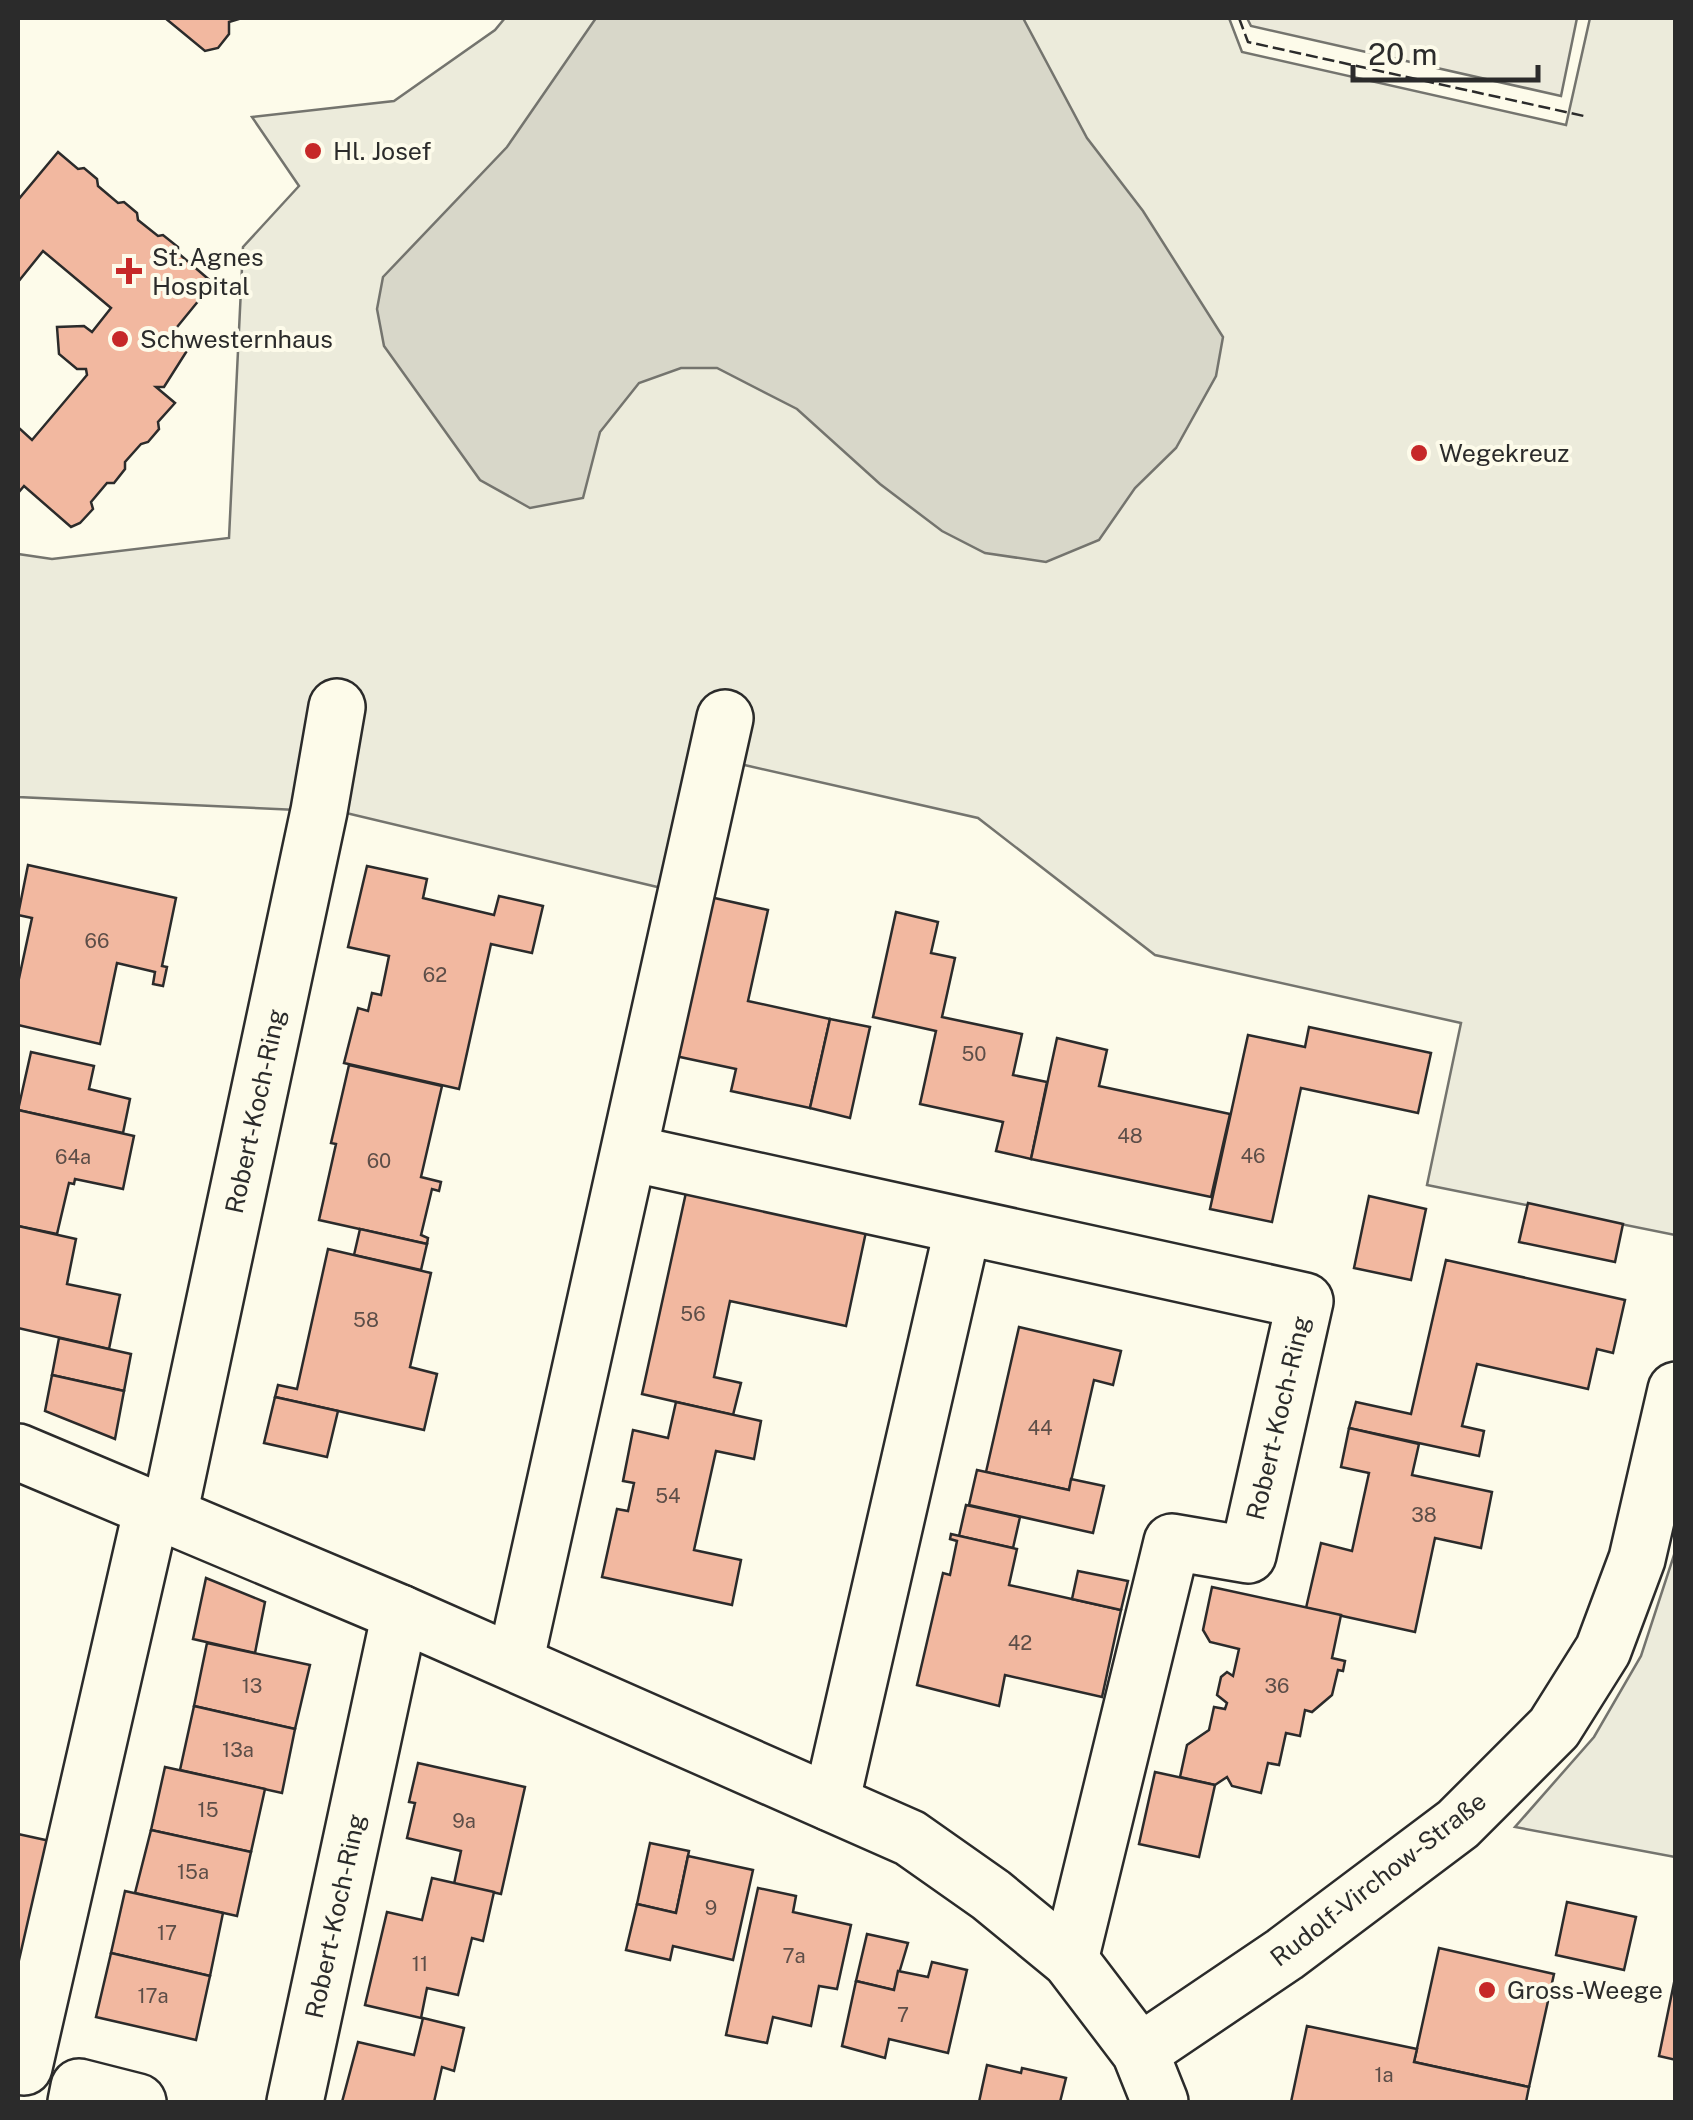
<svg xmlns="http://www.w3.org/2000/svg" width="1693" height="2120" font-family="'Public Sans',sans-serif">
  <rect width="100%" height="100%" fill="#fdfbea"/>
  <g fill="#ecebdb" stroke="#74746e" stroke-width="2.5">
    <path d="M505,18H1229L1242,52L1566,125L1590,18H1675V1235L1427,1185L1461,1023L1155,955L978,818L740,764L670,890L342,812L18,797V554L52,559L229,538L243,247L299,186L252,117L394,101L495,30Z"/>
    <path d="M1675,1552V1857L1515,1827L1594,1737L1641,1656Z"/>
  </g>
  <path fill="#eceadb" stroke="#74746e" stroke-width="2.5" d="M1247,18H1577L1561,96L1251,26Z"/>
  <path fill="#d8d7c9" stroke="#74746e" stroke-width="2.5" d="M596,18H1023L1087,138L1143,211L1223,337L1216,376L1176,448L1135,488L1099,540L1046,562L985,553L942,531L880,484L797,409L717,368H681L639,383L600,432L583,498L530,508L480,480L384,346L377,309L383,277L507,147Z"/>
  <g fill="#f2b8a0" stroke="#2b2b2b" stroke-width="2.5">
    <path d="M165,18H242L229,22V34L218,48L205,51Z"/>
    <path d="M58,152L78,169L84,168L97,179L98,186L118,203L124,202L137,213L138,220L158,236L163,235L178,247V253L213,283L173,332L190,346L164,387H156L175,403L158,422L159,429L148,442L141,444L125,462V469L114,483H107L91,502L93,509L80,523L71,527L24,486L18,493V427L32,440L87,375L86,369H77L59,354L57,327L84,326L92,332L111,308L43,251L18,282V200Z"/>
    <path d="M28,865L176,898L162,966L167,967L163,986L153,984L155,972L117,963L100,1044L18,1025V983L32,918L18,915Z"/>
    <path d="M367,866L427,879L423,898L494,915L499,896L543,906L532,953L491,944L459,1089L344,1063L358,1008L368,1011L372,993L381,995L389,956L348,947Z"/>
    <path d="M710,897L768,910L748,1001L830,1019L810,1108L731,1091L736,1069L666,1054Z"/>
    <path d="M896,912L938,922L931,953L955,958L942,1017L1022,1034L1013,1075L1047,1082L1031,1159L996,1151L1003,1122L920,1104L936,1031L873,1017Z"/>
    <path d="M830,1019L870,1027L850,1118L810,1108Z"/>
    <path d="M1309,1027L1431,1053L1418,1113L1301,1088L1272,1222L1210,1209L1248,1035L1305,1047Z"/>
    <path d="M1057,1038L1107,1050L1099,1086L1230,1114L1211,1197L1031,1159Z"/>
    <path d="M31,1052L94,1066L89,1089L130,1099L123,1133L18,1110Z"/>
    <path d="M349,1065L442,1086L421,1177L441,1182L439,1191L432,1189L421,1235L428,1238L427,1244L319,1220L336,1144L331,1143Z"/>
    <path d="M18,1110L134,1136L123,1189L75,1179L74,1184L69,1183L57,1234L18,1226Z"/>
    <path d="M687,1188L867,1227L846,1326L730,1301L714,1377L741,1383L733,1415L642,1394Z"/>
    <path d="M1369,1196L1426,1209L1411,1280L1354,1268Z"/>
    <path d="M1528,1203L1623,1224L1615,1262L1519,1242Z"/>
    <path d="M18,1226L76,1239L67,1284L120,1295L109,1349L18,1328Z"/>
    <path d="M360,1229L427,1244L421,1270L354,1255Z"/>
    <path d="M328,1249L431,1273L410,1367L437,1374L424,1430L275,1397L278,1385L297,1389Z"/>
    <path d="M1446,1260L1625,1300L1613,1353L1597,1349L1588,1389L1477,1364L1462,1426L1484,1431L1479,1456L1349,1428L1356,1402L1411,1414Z"/>
    <path d="M1019,1327L1121,1351L1113,1385L1094,1380L1069,1490L986,1472Z"/>
    <path d="M59,1338L131,1354L124,1391L52,1375Z"/>
    <path d="M52,1375L124,1391L115,1439L45,1411Z"/>
    <path d="M275,1397L338,1411L327,1457L264,1443Z"/>
    <path d="M676,1402L761,1421L754,1459L716,1451L694,1550L741,1560L732,1605L602,1577L617,1509L628,1511L634,1483L623,1481L633,1430L668,1438Z"/>
    <path d="M1349,1428L1419,1444L1412,1475L1492,1492L1481,1548L1435,1538L1415,1632L1306,1608L1321,1543L1352,1551L1369,1473L1341,1467Z"/>
    <path d="M977,1470L1069,1490L1071,1479L1104,1486L1093,1533L969,1505Z"/>
    <path d="M966,1505L1020,1517L1013,1548L959,1536Z"/>
    <path d="M951,1534L1017,1549L1009,1585L1121,1610L1102,1697L1005,1675L999,1706L917,1685L943,1573L950,1575L957,1541L950,1539Z"/>
    <path d="M1078,1571L1128,1581L1121,1610L1072,1599Z"/>
    <path d="M206,1578L265,1602L255,1653L193,1639Z"/>
    <path d="M1212,1587L1341,1615L1332,1658L1345,1661L1343,1671L1338,1670L1332,1695L1312,1712L1305,1710L1300,1736L1286,1733L1279,1765L1268,1763L1261,1793L1232,1786L1227,1777L1215,1785L1180,1777L1187,1745L1209,1730L1214,1707L1225,1709L1227,1703L1217,1695L1221,1677L1227,1672L1233,1676L1239,1649L1210,1642L1203,1630Z"/>
    <path d="M207,1643L310,1665L295,1729L194,1706Z"/>
    <path d="M194,1706L295,1729L282,1793L180,1770Z"/>
    <path d="M418,1763L525,1787L501,1894L454,1884L461,1851L407,1838L415,1803L409,1802Z"/>
    <path d="M165,1767L265,1789L251,1852L151,1830Z"/>
    <path d="M1155,1772L1215,1785L1199,1857L1139,1844Z"/>
    <path d="M151,1830L251,1852L237,1916L135,1893Z"/>
    <path d="M18,1834L50,1841L18,1982Z"/>
    <path d="M650,1843L689,1851L676,1913L637,1904Z"/>
    <path d="M688,1856L753,1870L733,1960L673,1946L670,1960L626,1950L637,1904L676,1913Z"/>
    <path d="M432,1878L494,1892L483,1941L472,1938L458,1995L427,1988L421,2018L365,2005L387,1912L422,1920Z"/>
    <path d="M758,1888L796,1896L793,1912L851,1925L837,1989L819,1986L811,2026L773,2017L767,2043L726,2035Z"/>
    <path d="M125,1891L223,1913L210,1976L111,1953Z"/>
    <path d="M1567,1902L1636,1917L1624,1970L1556,1955Z"/>
    <path d="M867,1934L908,1943L894,1990L856,1981Z"/>
    <path d="M1439,1948L1554,1974L1529,2087L1414,2062Z"/>
    <path d="M111,1953L210,1976L196,2040L96,2017Z"/>
    <path d="M932,1962L967,1970L948,2053L889,2039L885,2058L842,2046L856,1981L894,1990L898,1971L928,1977Z"/>
    <path d="M1676,1973V2060L1659,2056Z"/>
    <path d="M423,2018L464,2028L454,2071L442,2067L434,2102H342L358,2042L414,2055Z"/>
    <path d="M1307,2026L1417,2049L1414,2062L1529,2087L1526,2102H1291Z"/>
    <path d="M987,2065L1021,2073L1022,2068L1066,2078L1060,2102H979Z"/>
  </g>
  <g fill="none" stroke-linecap="round" stroke-linejoin="round">
    <g stroke="#2b2b2b" stroke-width="60">
      <g id="street">
        <path d="M630,1153L1305,1301L1248,1555L1172,1542L1070,1960"/>
        <path d="M18,1452L400,1613L910,1838L991,1895L1070,1960L1140,2052L1160,2102"/>
        <path d="M169,1515L319,811L337,707"/>
        <path d="M515,1663L725,718"/>
        <path d="M831,1803L963,1227"/>
        <path d="M1140,2052L1285,1954L1458,1824L1554,1728L1603,1650L1637,1559L1676,1390"/>
        <path d="M24,2067L152,1508"/>
        <path d="M76,2102L79,2087L138,2102"/>
        <path d="M295,2102L400,1613"/>
      </g>
    </g>
    <use href="#street" stroke="#fdfbea" stroke-width="55"/>
    <path stroke="#2b2b2b" stroke-width="2.5" stroke-dasharray="12 5" stroke-linecap="butt" d="M1239,18L1248,42L1584,116"/>
  </g>
  <g fill="#c62828" stroke="#fdfbea" stroke-width="4">
    <circle cx="313" cy="151" r="10"/>
    <path d="M124 256h10v10h10v10h-10v10h-10v-10h-10v-10h10z"/>
    <circle cx="120" cy="339" r="10"/>
    <circle cx="1419" cy="453" r="10"/>
    <circle cx="1487" cy="1990" r="10"/>
  </g>
  <g text-anchor="middle" stroke-width="8" stroke-linejoin="round" paint-order="stroke">
    <g font-size="20" fill="#5d4e48">
      <text x="97" y="948">66</text>
      <text x="435" y="982">62</text>
      <text x="974" y="1061">50</text>
      <text x="1130" y="1143">48</text>
      <text x="1253" y="1163">46</text>
      <text x="73" y="1164">64a</text>
      <text x="379" y="1168">60</text>
      <text x="693" y="1321">56</text>
      <text x="366" y="1327">58</text>
      <text x="1040" y="1435">44</text>
      <text x="668" y="1503">54</text>
      <text x="1424" y="1522">38</text>
      <text x="1020" y="1650">42</text>
      <text x="252" y="1693">13</text>
      <text x="1277" y="1693">36</text>
      <text x="238" y="1757">13a</text>
      <text x="208" y="1817">15</text>
      <text x="464" y="1828">9a</text>
      <text x="193" y="1879">15a</text>
      <text x="711" y="1915">9</text>
      <text x="167" y="1940">17</text>
      <text x="794" y="1963">7a</text>
      <text x="420" y="1971">11</text>
      <text x="153" y="2003">17a</text>
      <text x="903" y="2022">7</text>
      <text x="1384" y="2082">1a</text>
    </g>
    <g font-size="25" fill="#2b2b2b" stroke="#fdfbea" text-anchor="start">
      <text x="333" y="160">Hl. Josef</text>
      <text x="152" y="266">St. Agnes<tspan x="152" dy="29">Hospital</tspan></text>
      <text x="140" y="348">Schwesternhaus</text>
      <text x="1439" y="462">Wegekreuz</text>
      <text x="1507" y="1999">Gross-Weege</text>
    </g>
    <g font-size="25" fill="#2b2b2b" stroke="#fdfbea">
      <text transform="translate(255 1111) rotate(-78)" y="9">Robert-Koch-Ring</text>
      <text transform="translate(1278 1418) rotate(-77)" y="9">Robert-Koch-Ring</text>
      <text transform="translate(1378 1879) rotate(-38)" y="9">Rudolf-Virchow-Straße</text>
      <text transform="translate(335 1916) rotate(-78)" y="9">Robert-Koch-Ring</text>
    </g>
  </g>
  <rect width="1693" height="2120" fill="none" stroke="#2b2b2b" stroke-width="40"/>
  <path d="M1353 65v15h185v-15" fill="none" stroke="#2b2b2b" stroke-width="5"/>
  <text x="1368" y="65" font-size="30" fill="#2b2b2b" stroke="#fdfbea" stroke-width="8" paint-order="stroke">20 m</text>
</svg>
